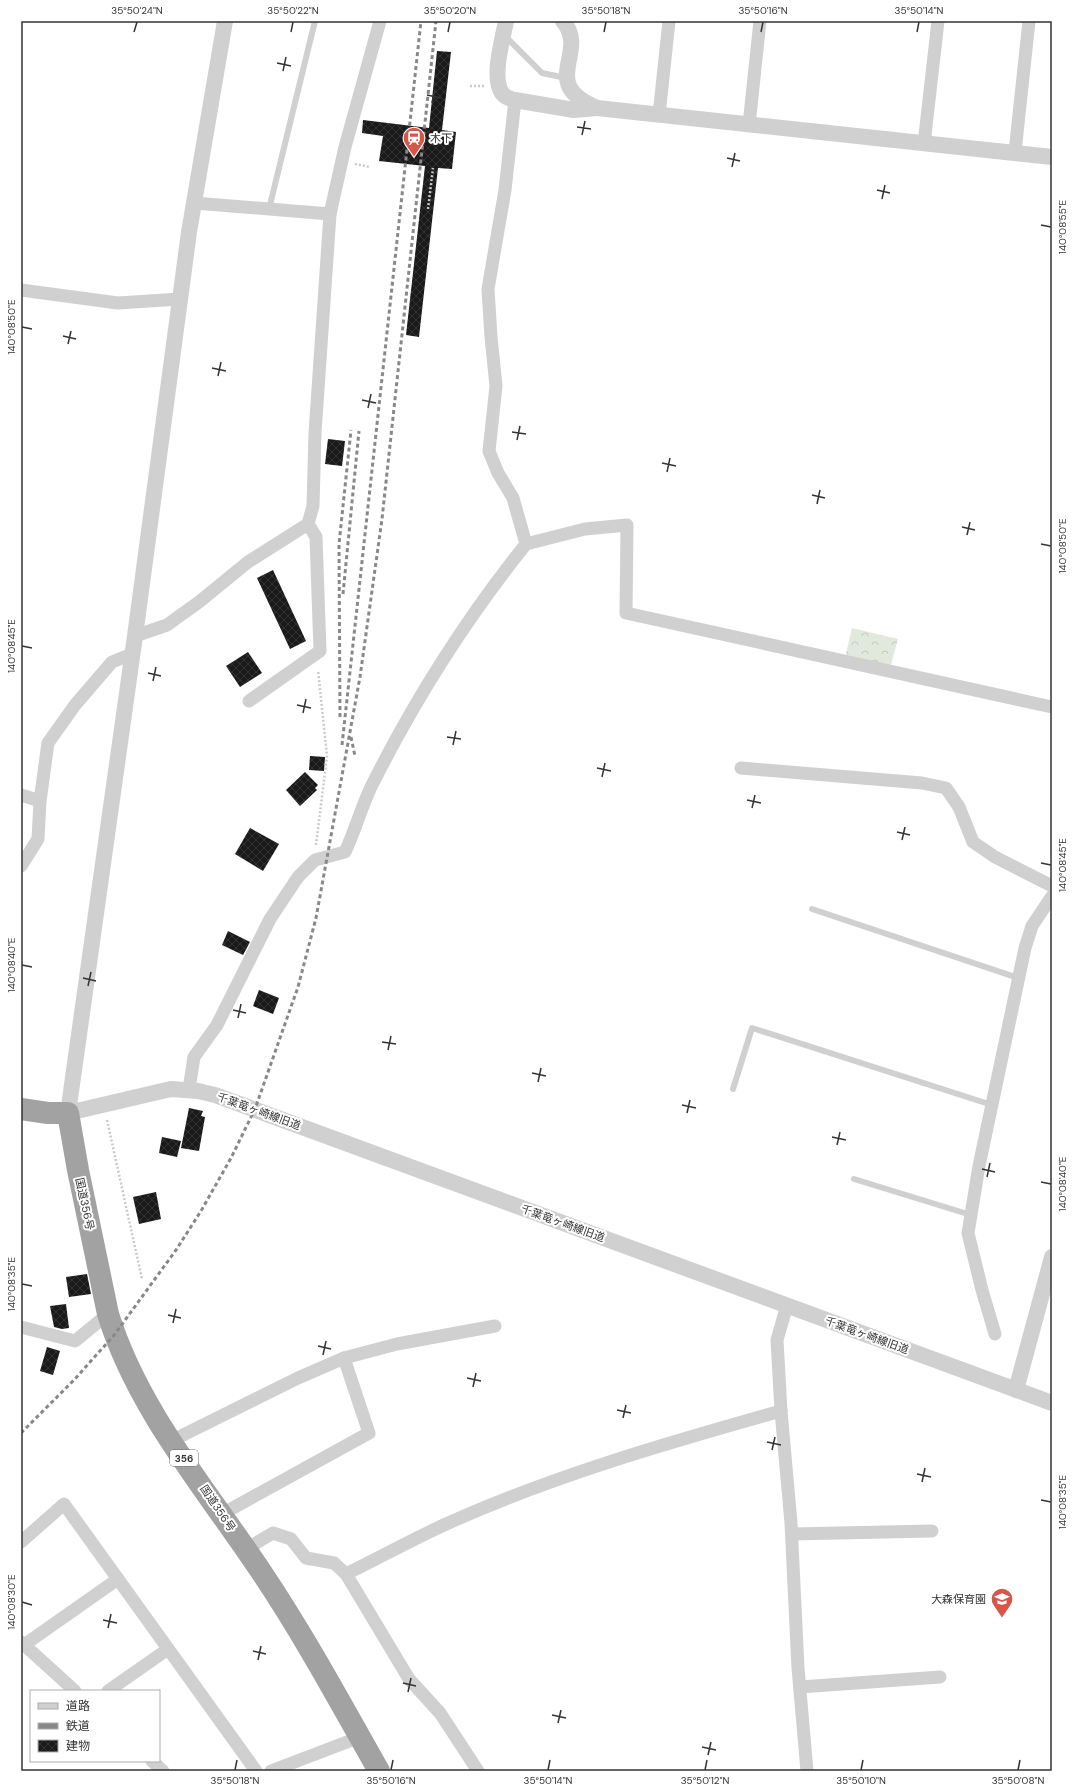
<svg xmlns="http://www.w3.org/2000/svg" width="1073" height="1792" font-family="'DM Sans','Noto Sans JP',sans-serif">
  <defs>
    <pattern id="forest-crowns" width="20" height="18" patternUnits="userSpaceOnUse"><rect width="20" height="18" fill="#e1e9dd"/><path d="M2 6a3 3 0 1 1 6 0M12 15a3 3 0 1 1 6 0" fill="none" stroke="#c2c8be"/></pattern>
    <pattern id="building-cross-hatch" width="8" height="8" patternUnits="userSpaceOnUse"><rect width="8" height="8" fill="#1a1a1a"/><path d="M0 0l8 8M0 8l8-8" fill="none" stroke="#333"/></pattern>
  </defs>
  <rect width="100%" height="100%" fill="#fff"/>
  <path fill="url(#forest-crowns)" d="M852,628L898,639L890,668L845,658Z"/>
  <g fill="url(#building-cross-hatch)">
    <path d="M437,51L451,52L442,130L456,132L452,169L438,168L419,337L406,335L425,166L379,161L383,136L362,133L363,120L429,128Z"/>
    <path d="M328,439L345,441L342,466L325,464Z"/>
    <path d="M273,570L306,641L290,649L257,578Z"/>
    <path d="M248,652L262,673L240,687L226,666Z"/>
    <path d="M310,756L325,757L324,771L309,770Z"/>
    <path d="M305,772L318,785L315,788L317,790L300,806L286,790Z"/>
    <path d="M250,828L279,844L263,871L235,854Z"/>
    <path d="M228,931L250,942L243,955L222,945Z"/>
    <path d="M259,990L279,998L273,1014L253,1006Z"/>
    <path d="M189,1108L203,1111L201,1116L205,1117L199,1151L181,1148Z"/>
    <path d="M162,1137L181,1141L177,1157L159,1153Z"/>
    <path d="M156,1192L161,1219L139,1224L133,1197Z"/>
    <path d="M87,1274L91,1294L69,1297L66,1277Z"/>
    <path d="M66,1304L69,1328L62,1329L54,1327L50,1306Z"/>
    <path d="M47,1347L60,1351L53,1375L40,1371Z"/>
  </g>
  <g fill="none" stroke-linecap="round" stroke-linejoin="round">
    <g stroke="#cacaca" stroke-width="2.5" stroke-dasharray="2 2" stroke-linecap="butt">
      <path d="M470,86H484"/>
      <path d="M355,164L370,167"/>
      <path d="M428,209L433,168"/>
      <path d="M316,845L327,756L318,670"/>
      <path d="M107,1120L142,1279"/>
    </g>
    <g stroke="#d0d0d0" stroke-width="6">
      <path d="M505,36L542,73L566,78"/>
      <path d="M269,209L315,21"/>
      <path d="M812,909L1018,978"/>
      <path d="M733,1089L752,1028L992,1105"/>
      <path d="M854,1179L971,1215"/>
    </g>
    <g stroke="#d0d0d0" stroke-width="13">
      <path d="M659,115L669,21"/>
      <path d="M749,125L760,21"/>
      <path d="M924,144L938,21"/>
      <path d="M1015,152L1029,21"/>
      <path d="M194,203L330,214"/>
      <path d="M21,290L118,303L180,299"/>
      <path d="M526,544L585,529L627,525L626,613L1052,707"/>
      <path d="M135,636L167,625L199,602L248,562L308,524L313,506L315,433L330,214L345,147L380,21"/>
      <path d="M249,701L320,651L316,537L308,524"/>
      <path d="M741,768L922,783L946,788L959,807L973,842L995,857L1052,886"/>
      <path d="M21,795L40,801"/>
      <path d="M21,866L38,839L40,801L48,743L75,705L112,662L132,654"/>
      <path d="M189,1089L194,1057L217,1025L270,919L298,877L315,860L345,852C355,831 361,808 371,787C414,701 466,619 526,544L513,498L498,473L489,451L496,386L491,337L488,289L505,190L515,100"/>
      <path d="M787,1305L777,1340L781,1411L791,1523L798,1668L807,1771"/>
      <path d="M21,1327L75,1341L108,1314"/>
      <path d="M995,1334L982,1290L968,1233L979,1166L1025,948L1032,926L1052,896"/>
      <path d="M171,1441L298,1378L344,1358L397,1344L495,1326"/>
      <path d="M222,1514L369,1433L344,1358"/>
      <path d="M792,1534L932,1531"/>
      <path d="M21,1542L64,1504L256,1771"/>
      <path d="M246,1549L273,1533L291,1539L306,1558L334,1563L346,1574L409,1679L440,1713L478,1771"/>
      <path d="M346,1574C379,1558 411,1540 444,1525C552,1476 667,1443 781,1411"/>
      <path d="M21,1642L75,1691"/>
      <path d="M24,1645L118,1579"/>
      <path d="M800,1687L940,1677"/>
      <path d="M108,1691L168,1649"/>
      <path d="M152,1761L163,1771"/>
      <path d="M271,1771L360,1737"/>
    </g>
    <g stroke="#d0d0d0" stroke-width="16">
      <path d="M225,21L189,232L135,636L68,1113L171,1089L198,1091L215,1095L1052,1403"/>
      <path d="M506,21C503,38 491,78 502,93C505,97 510,99 515,100L574,110L597,108"/>
      <path d="M563,21C590,53 537,83 597,108L1052,157"/>
      <path d="M1016,1390L1052,1257"/>
    </g>
    <path stroke="#a2a2a2" stroke-width="22" d="M21,1109L48,1113H68L78,1170L108,1314C138,1411 207,1490 262,1573C305,1637 341,1704 379,1771"/>
    <g stroke="#888" stroke-width="3" stroke-dasharray="4 3" stroke-linecap="butt">
      <path d="M343,594L359,431"/>
      <path d="M340,717L339,544L351,430"/>
      <path d="M351,737L355,756"/>
      <path d="M342,745L421,21"/>
      <path d="M21,1433L75,1379L115,1334L176,1250L201,1211L231,1158L255,1109L298,987L316,918L360,677L382,519L436,21"/>
    </g>
  </g>
  <path fill="none" stroke="#333" stroke-width="1.5" d="M134,32L137,22M291,32L293,22M448,32L450,22M604,32L606,22M761,32L763,22M917,32L919,22M277,63L291,66M283,71L286,57M427,95L441,98M432,103L435,89M577,127L591,129M582,135L585,121M727,158L740,161M732,167L735,153M877,190L890,193M882,199L885,185M1041,225L1051,227M22,327L32,329M63,336L76,339M68,344L71,331M212,368L226,371M218,376L221,362M362,400L376,403M368,408L371,394M512,432L526,434M517,440L520,426M662,463L676,466M667,472L670,458M812,495L825,498M817,504L820,490M962,527L975,530M967,535L970,522M1041,544L1051,546M22,646L32,648M148,673L161,676M153,681L156,667M297,705L311,708M303,713L306,699M447,737L461,739M453,745L456,731M597,768L611,771M602,777L605,763M747,800L761,803M752,808L755,795M897,832L910,835M902,840L905,827M1041,863L1051,865M22,965L32,967M83,978L96,981M88,986L91,972M233,1010L246,1013M238,1018L241,1004M382,1042L396,1044M388,1050L391,1036M532,1073L546,1076M538,1082L541,1068M682,1105L696,1108M687,1113L690,1100M832,1137L846,1140M837,1145L840,1132M982,1169L995,1172M987,1177L990,1163M1041,1182L1051,1184M22,1284L32,1286M168,1315L181,1318M173,1323L176,1309M318,1346L331,1349M323,1355L326,1341M467,1378L481,1381M473,1387L476,1373M617,1410L631,1413M623,1418L626,1405M767,1442L781,1445M772,1450L775,1437M917,1474L931,1477M922,1482L925,1468M1041,1500L1051,1502M22,1602L32,1605M103,1620L117,1623M108,1628L111,1614M253,1651L266,1654M258,1660L261,1646M403,1683L416,1686M408,1692L411,1678M552,1715L566,1718M558,1723L561,1710M702,1747L716,1750M708,1755L711,1742M235,1770L237,1760M391,1770L393,1760M548,1770L550,1760M705,1770L707,1760M861,1770L863,1760M1018,1770L1020,1760"/>
  <defs>
    <g id="station-pin" transform="scale(1.15)"><path d="M0 17L-7.5 6A9.5 9.5 0 1 1 7.5 6Z" fill="#d85647" stroke="#fff"/><path d="M-3-6H3Q5-6 5-4V2Q5 4 3 4L4.5 6H3L1.5 4h-3L-3 6H-4.5L-3 4Q-5 4-5 2V-4Q-5-6-3-6ZM-3.5-4v3h7v-3ZM-3.5 1v1.5H-2V1ZM2 1v1.5H3.5V1Z" fill="#fff"/></g>
    <g id="school-pin" transform="scale(1.15)"><path d="M0 17L-7.5 6A9.5 9.5 0 1 1 7.5 6Z" fill="#d85647" stroke="#fff"/><path d="M0-5L7-2L0 1L-7-2ZM-4 1L0 2.5L4 1V4Q0 6-4 4Z" fill="#fff"/></g>
  </defs>
  <g fill-rule="evenodd">
    <use href="#station-pin" x="414" y="138"/>
    <use href="#school-pin" x="1002" y="1599"/>
  </g>
  <g text-anchor="middle" stroke-width="4" stroke-linejoin="round" paint-order="stroke">
    <rect fill="#fff" stroke="#707070" stroke-width="1" x="170" y="1450" width="28" height="16" rx="3"/>
    <g font-size="10" font-weight="bold" fill="#333">
      <text x="184" y="1462">356</text>
    </g>
    <g font-size="11" fill="#333" stroke="#fff" text-anchor="start">
      <text x="430" y="142">木下</text>
      <text x="986" y="1603" text-anchor="end">大森保育園</text>
    </g>
    <g font-size="11" fill="#333" stroke="#fff">
      <text transform="translate(259 1111) rotate(20)" y="4">千葉竜ヶ崎線旧道</text>
      <text transform="translate(85 1204) rotate(78)" y="4">国道356号</text>
      <text transform="translate(563 1223) rotate(20)" y="4">千葉竜ヶ崎線旧道</text>
      <text transform="translate(867 1335) rotate(20)" y="4">千葉竜ヶ崎線旧道</text>
      <text transform="translate(218 1508) rotate(56)" y="4">国道356号</text>
    </g>
  </g>
  <rect width="1073" height="1792" fill="none" stroke="#ffffff" stroke-width="44"/>
  <rect x="30" y="1690" width="130" height="72" fill="#ffffff" stroke="#adadad"/>
  <rect x="38" y="1703" width="20" height="6" fill="#d0d0d0" stroke="#adadad"/>
  <text x="66" y="1710" font-size="12" fill="#333333">道路</text>
  <rect x="38" y="1723" width="20" height="6" fill="#888888" stroke="#adadad"/>
  <text x="66" y="1730" font-size="12" fill="#333333">鉄道</text>
  <rect x="38" y="1740" width="20" height="12" fill="url(#building-cross-hatch)" stroke="#adadad"/>
  <text x="66" y="1750" font-size="12" fill="#333333">建物</text>
  <rect x="22" y="22" width="1029" height="1748" fill="none" stroke="#333" stroke-width="1.5"/>
  <g font-size="10" text-anchor="middle" fill="#333">
    <text x="137" y="14">35°50'24"N</text>
    <text x="293" y="14">35°50'22"N</text>
    <text x="450" y="14">35°50'20"N</text>
    <text x="606" y="14">35°50'18"N</text>
    <text x="763" y="14">35°50'16"N</text>
    <text x="919" y="14">35°50'14"N</text>
    <text transform="translate(1062 227) rotate(-90)" y="4">140°08'55"E</text>
    <text transform="translate(11 327) rotate(-90)" y="4">140°08'50"E</text>
    <text transform="translate(1062 546) rotate(-90)" y="4">140°08'50"E</text>
    <text transform="translate(11 646) rotate(-90)" y="4">140°08'45"E</text>
    <text transform="translate(1062 865) rotate(-90)" y="4">140°08'45"E</text>
    <text transform="translate(11 965) rotate(-90)" y="4">140°08'40"E</text>
    <text transform="translate(1062 1184) rotate(-90)" y="4">140°08'40"E</text>
    <text transform="translate(11 1284) rotate(-90)" y="4">140°08'35"E</text>
    <text transform="translate(1062 1502) rotate(-90)" y="4">140°08'35"E</text>
    <text transform="translate(11 1602) rotate(-90)" y="4">140°08'30"E</text>
    <text x="235" y="1784">35°50'18"N</text>
    <text x="391" y="1784">35°50'16"N</text>
    <text x="548" y="1784">35°50'14"N</text>
    <text x="705" y="1784">35°50'12"N</text>
    <text x="861" y="1784">35°50'10"N</text>
    <text x="1018" y="1784">35°50'08"N</text>
  </g>
</svg>
